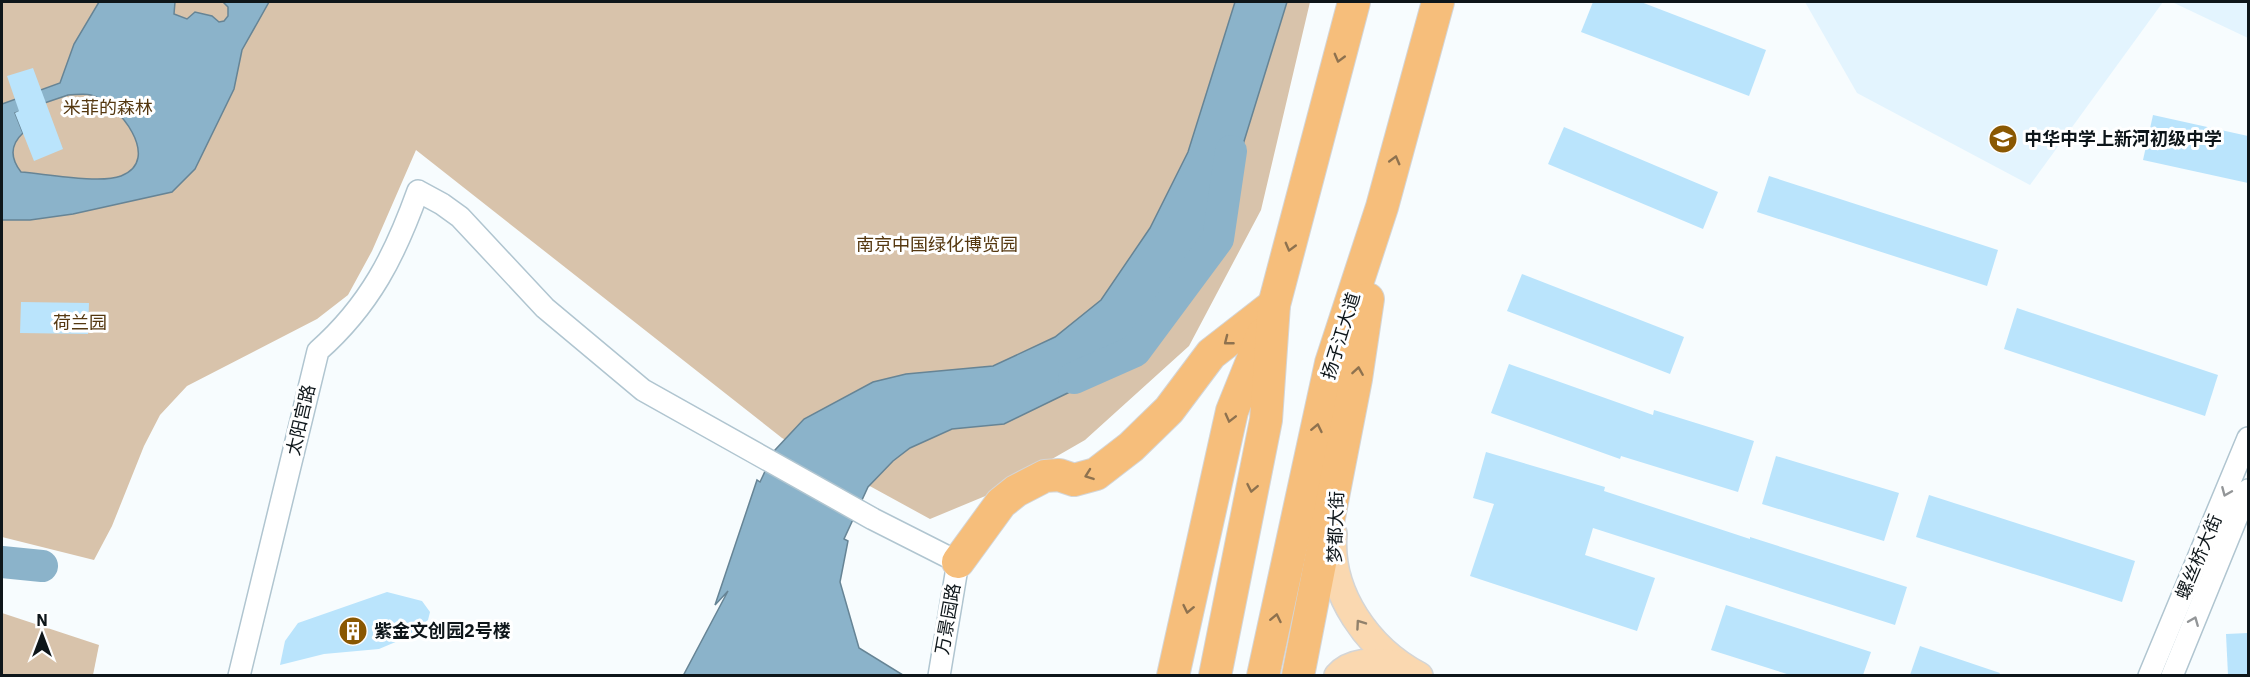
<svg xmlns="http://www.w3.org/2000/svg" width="2250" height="677" font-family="'IBM Plex Sans','Noto Sans SC',sans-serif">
  <rect width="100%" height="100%" fill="#f7fcfe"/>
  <g fill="#e3f4fe">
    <path d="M1805,2H2163L2030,185L1857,93Z"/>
    <path d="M2172,2H2248V38Z"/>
  </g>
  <g fill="#d8c3ab">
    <path d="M2,2H1310L1261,210L1189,346L1085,440L995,492L930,519L782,438L416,150L372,251L348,295L317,319L187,386L160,415L144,446L112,526L94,560L2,537Z"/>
    <path d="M2,613L99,645L93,675H2Z"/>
  </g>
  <g fill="#8bb3ca" stroke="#668495" stroke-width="1.5" fill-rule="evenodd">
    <path d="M99,2H175L174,14L187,19L195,12L212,16L219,22L224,21L228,16V7L223,2H269L242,50L234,89L195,169L172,192L73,214L30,220H2V104L60,83L74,44ZM68,95C75,95 84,93 91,95C119,103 163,160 121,176C100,184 46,174 21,172C10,158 10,145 23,133L15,113Z"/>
    <path d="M1235,2H1287L1233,177L1192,260L1131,347L1078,388L1004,424L952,429L910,448L893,461L868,487L844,539L848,541L840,582L859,648L903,675L683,676L728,591L715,605L757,480L760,482L775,450L804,419L873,382L906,374L993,366L1055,337L1101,300L1150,228L1188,152Z"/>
  </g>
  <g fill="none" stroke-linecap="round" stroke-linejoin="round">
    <g stroke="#8bb3ca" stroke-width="32">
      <path d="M1074,378L1135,351L1218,239L1231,151"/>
      <path d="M2,562L42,566"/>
    </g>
  </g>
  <g fill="#bae4fc">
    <path d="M1593,2H1641L1766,50L1749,96L1581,32Z"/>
    <path d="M33,68L63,149L34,161L15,113L19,111L7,76Z"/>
    <path d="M2153,115L2248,136V183L2143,160Z"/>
    <path d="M1564,127L1718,192L1703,229L1548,164Z"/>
    <path d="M1769,176L1998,250L1987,286L1757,212Z"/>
    <path d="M1522,274L1684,337L1670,374L1507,311Z"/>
    <path d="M21,302L89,303L88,334L20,333Z"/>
    <path d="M2017,308L2218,375L2205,416L2004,349Z"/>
    <path d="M1509,364L1653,415L1654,410L1754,441L1738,492L1621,456L1620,459L1491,413Z"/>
    <path d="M1486,452L1605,487L1604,491L1750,539V537L1907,587L1895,625L1593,528L1585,555L1655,578L1637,631L1470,576L1494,504L1473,498Z"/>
    <path d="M1776,456L1899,493L1884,541L1762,504Z"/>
    <path d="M1929,495L2135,561L2122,602L1916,537Z"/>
    <path d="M387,592L422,601L430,612L428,620L405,638L379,649L324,654L280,665L285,641L298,623Z"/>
    <path d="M1726,605L1871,652L1863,675H1790L1711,650Z"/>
    <path d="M2248,633V675H2228L2226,634Z"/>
    <path d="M1920,646L2000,673L1999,675H1910Z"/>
  </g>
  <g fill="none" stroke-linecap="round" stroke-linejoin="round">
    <g stroke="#b0c5d0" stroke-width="24">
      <g id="minor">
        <path d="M239,676L318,351C370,305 395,255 418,191L442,204L460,217L545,308L643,390L873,519L958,562L939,676"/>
        <path d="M2149,676L2248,438"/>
        <path d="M2172,676L2248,490"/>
      </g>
    </g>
    <g stroke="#d4d5d6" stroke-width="30">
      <g id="major">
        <path d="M1333,534C1328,593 1368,649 1419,676"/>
        <path d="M1338,676C1353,659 1378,663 1397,664"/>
      </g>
    </g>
    <g stroke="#d4d5d6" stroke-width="34">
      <g id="highway">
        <path d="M958,562L1001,503L1016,491L1045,476L1059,475L1074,480L1096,474L1131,447L1169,410L1211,354L1274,305"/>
        <path d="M1173,676L1232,411L1263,334"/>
        <path d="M1215,676L1266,420L1274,305L1354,2"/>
        <path d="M1263,676L1331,363L1382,207L1438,2"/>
        <path d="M1298,676L1356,379L1368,299"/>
      </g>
    </g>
    <use href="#minor" stroke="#fff" stroke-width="21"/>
    <use href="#major" stroke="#fad8b0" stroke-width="27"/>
    <use href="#highway" stroke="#f6be7b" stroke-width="32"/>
  </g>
  <defs><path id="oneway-chevron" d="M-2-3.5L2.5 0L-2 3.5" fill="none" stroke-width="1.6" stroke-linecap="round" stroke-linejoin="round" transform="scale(1.5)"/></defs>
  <g stroke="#8e724f">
    <use href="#oneway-chevron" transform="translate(1339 58) rotate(105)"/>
    <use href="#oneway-chevron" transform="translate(1395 160) rotate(-75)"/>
    <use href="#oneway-chevron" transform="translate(1290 247) rotate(105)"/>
    <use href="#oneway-chevron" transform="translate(1228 341) rotate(142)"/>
    <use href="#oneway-chevron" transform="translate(1358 371) rotate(-81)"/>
    <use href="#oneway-chevron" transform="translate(1230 418) rotate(104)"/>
    <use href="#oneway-chevron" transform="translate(1317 428) rotate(-78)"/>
    <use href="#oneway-chevron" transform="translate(1089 475) rotate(160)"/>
    <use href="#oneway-chevron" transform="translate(1252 488) rotate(101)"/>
    <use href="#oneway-chevron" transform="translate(1188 609) rotate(102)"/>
    <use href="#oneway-chevron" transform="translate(1276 618) rotate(-78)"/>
  </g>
  <g stroke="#939698">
    <use href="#oneway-chevron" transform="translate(2226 492) rotate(113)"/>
    <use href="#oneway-chevron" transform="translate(2194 621) rotate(-68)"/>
  </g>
  <use stroke="#90816c" href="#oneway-chevron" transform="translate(1360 624) rotate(-125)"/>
  <defs>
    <g id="school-disc" transform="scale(1.5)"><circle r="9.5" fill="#8a5802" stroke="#fff"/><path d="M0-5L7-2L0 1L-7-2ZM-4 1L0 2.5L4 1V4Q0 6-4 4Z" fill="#fff"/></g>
    <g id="building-disc" transform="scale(1.5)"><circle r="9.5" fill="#8a5802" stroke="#fff"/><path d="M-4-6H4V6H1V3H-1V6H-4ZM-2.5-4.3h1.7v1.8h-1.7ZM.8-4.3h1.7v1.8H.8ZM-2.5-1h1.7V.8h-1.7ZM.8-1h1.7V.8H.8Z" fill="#fff"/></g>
  </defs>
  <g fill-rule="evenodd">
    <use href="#school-disc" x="2003" y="139"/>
    <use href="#building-disc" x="353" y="631"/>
  </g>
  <g text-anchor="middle" stroke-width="6" stroke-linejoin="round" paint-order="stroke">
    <g font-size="18" fill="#553810" stroke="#fff">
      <text x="108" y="114">米菲的森林</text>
      <text x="937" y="251">南京中国绿化博览园</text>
      <text x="80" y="329">荷兰园</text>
    </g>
    <g font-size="18" font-weight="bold" fill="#0e161a" stroke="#fff" text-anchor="start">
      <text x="2024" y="145">中华中学上新河初级中学</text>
      <text x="374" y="637">紫金文创园2号楼</text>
    </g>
    <g font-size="18" fill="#0e161a" stroke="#fff">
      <text transform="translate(1341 336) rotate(-73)" y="6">扬子江大道</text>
      <text transform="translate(301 420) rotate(-77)" y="6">太阳宫路</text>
      <text transform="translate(1336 527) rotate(-88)" y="6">梦都大街</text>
      <text transform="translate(2199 557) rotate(-67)" y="6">螺丝桥大街</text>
      <text transform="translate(948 619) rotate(-80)" y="6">万景园路</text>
    </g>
  </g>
  <rect width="2250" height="677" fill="none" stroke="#0e161a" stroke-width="6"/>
  <g transform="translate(42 635)" stroke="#ffffff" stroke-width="4.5" paint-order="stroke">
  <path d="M0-4.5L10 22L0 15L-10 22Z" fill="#0e161a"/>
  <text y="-9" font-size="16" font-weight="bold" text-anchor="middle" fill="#0e161a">N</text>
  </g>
</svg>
